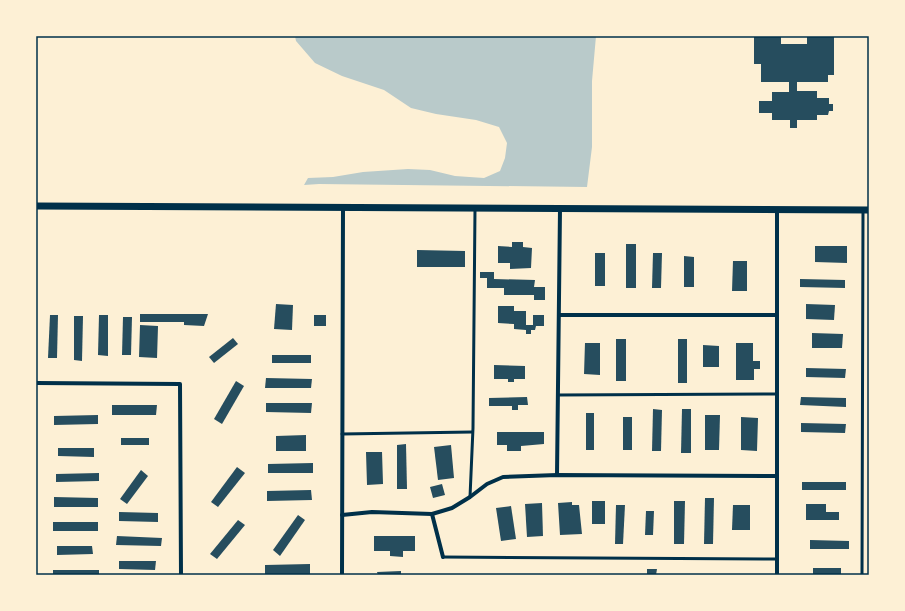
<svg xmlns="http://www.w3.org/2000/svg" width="905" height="611" font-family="'Noto Sans',sans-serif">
  <rect width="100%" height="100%" fill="#fdf0d5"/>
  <path fill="#b9caca" d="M295,36H596L592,81V147L587,187L319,184L304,185L308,178L333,177L363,172L408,169L430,170L455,176L484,178L500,171L505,158L507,143L499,127L476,120L436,114L411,108L384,90L342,76L315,63L296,41Z"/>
  <g fill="#264d5e">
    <path d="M754,36H781V44H807V36H834V75H828V82H797V91H817V98H829V104H833V111H829L828,115H817V120H797V128H790V120H772V113H759V101H772V92H789V82H761V64H754Z"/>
    <path d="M512,242H523V247L532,248L531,268L510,269V263H498V246L512,247Z"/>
    <rect x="626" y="244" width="10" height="44"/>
    <path d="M815,246H847V263L815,262Z"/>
    <path d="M417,250L465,251V267H417Z"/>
    <rect x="595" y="253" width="10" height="33"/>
    <path d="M653,253H662L661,288H652Z"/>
    <path d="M684,256L694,257V287H684Z"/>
    <path d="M733,261H747V291H732Z"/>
    <path d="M480,272H494V279L535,280L534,287H545V300H534V295H504V288H487V278H480Z"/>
    <path d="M800,279L845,280V288L800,287Z"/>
    <path d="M276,304L293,305L292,330L274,329Z"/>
    <path d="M806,304L835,305L834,320L806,319Z"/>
    <path d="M498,306H514V311H526V325H533V315H544V326H536L535,330H531V334H526V330L514,329V324L498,323Z"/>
    <path d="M140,314H208L204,326L184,325V322H140Z"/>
    <path d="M50,315H58L57,358H48Z"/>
    <path d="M99,315H108V356L98,355Z"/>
    <rect x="314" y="315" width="12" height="11"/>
    <path d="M74,316H83L82,361L74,360Z"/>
    <path d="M123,317H132L131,355H122Z"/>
    <path d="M140,325L158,326L157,358L139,357Z"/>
    <path d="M812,333L843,334L842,348H812Z"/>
    <path d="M233,338L238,344L214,363L209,357Z"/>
    <rect x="616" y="339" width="10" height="42"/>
    <rect x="678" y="339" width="9" height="44"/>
    <path d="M585,343H600V375L584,374Z"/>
    <path d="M736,343H753V361H760V369H754V380H736Z"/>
    <path d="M703,345L719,346V367H703Z"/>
    <rect x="272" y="355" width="39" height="8"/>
    <path d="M494,365L525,366V379H514V382H508V379H494Z"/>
    <path d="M806,368L846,369L845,378L806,377Z"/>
    <path d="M266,378L312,379L311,388H265Z"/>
    <path d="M236,381L244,386L222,424L214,419Z"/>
    <path d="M527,397L528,405H518V410H512V406H489V398Z"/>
    <path d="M801,397L846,398V407L800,405Z"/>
    <path d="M266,403H312L311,413L266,412Z"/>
    <path d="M112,405H157L156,415H112Z"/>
    <path d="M653,409L662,410L661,451H652Z"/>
    <path d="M682,409H691V453H681Z"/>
    <rect x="586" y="413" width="8" height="37"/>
    <path d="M98,415V424L54,425V416Z"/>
    <path d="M705,415H720L719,450H705Z"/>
    <rect x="623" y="417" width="9" height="33"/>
    <path d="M741,417L758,418L757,451L741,450Z"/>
    <path d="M801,423L846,424L845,433L801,432Z"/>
    <path d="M497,432H544V444L521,446V451H507V445H497Z"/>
    <path d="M306,435V451H276V436Z"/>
    <rect x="121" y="438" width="28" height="7"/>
    <path d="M406,444L407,489H397V445Z"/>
    <path d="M451,445L454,478L438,480L434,447Z"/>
    <path d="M58,448H94V457L58,456Z"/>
    <path d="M366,452H382L383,484L367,485Z"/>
    <path d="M313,463V473H268V464Z"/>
    <path d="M237,467L245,473L218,507L211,502Z"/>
    <path d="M141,470L148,476L127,504L120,499Z"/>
    <path d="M99,473V481L56,482V474Z"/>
    <rect x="802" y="482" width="44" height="8"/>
    <path d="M442,484L445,495L433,498L430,487Z"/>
    <path d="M311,490L312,500L267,501V491Z"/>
    <path d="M54,497L98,498V507H54Z"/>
    <path d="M705,498H714L713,544H704Z"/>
    <rect x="592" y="501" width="13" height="23"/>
    <path d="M674,501H685L684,544H674Z"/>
    <path d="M572,502V505H579L582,534L560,535L558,503Z"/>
    <path d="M542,503L543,536L527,537L525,504Z"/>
    <path d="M806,504H826V512H839V520H806Z"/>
    <path d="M616,505H625L623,544H615Z"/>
    <path d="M733,505H750V530H732Z"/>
    <path d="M511,506L516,539L501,541L496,508Z"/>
    <path d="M646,511H654L653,535H645Z"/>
    <path d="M119,512L158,513V522L119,521Z"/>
    <path d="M298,515L305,520L280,556L273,550Z"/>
    <path d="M238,520L245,525L217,559L210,554Z"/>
    <rect x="53" y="522" width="45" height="9"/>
    <path d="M117,536L162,538L161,546L116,545Z"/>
    <path d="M374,536H415V551H403V557L390,556V551H374Z"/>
    <path d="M810,540L849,541V549H810Z"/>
    <path d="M57,546H92L93,554L57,555Z"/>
    <path d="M119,561H156L155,570L119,569Z"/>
    <path d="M310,564V574H265V565Z"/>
    <rect x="813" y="568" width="28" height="7"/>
    <path d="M647,569H657L656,575H647Z"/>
    <rect x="53" y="570" width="46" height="5"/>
    <path d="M401,571V575H378L377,572Z"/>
  </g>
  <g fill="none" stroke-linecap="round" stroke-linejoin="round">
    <g stroke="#003049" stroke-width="3">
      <path d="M558,395L777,394"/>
      <path d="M342,434L472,432"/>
      <path d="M470,497L473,428L475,209"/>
      <path d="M443,557L777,559"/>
      <path d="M862,575L863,211"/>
    </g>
    <g stroke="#003049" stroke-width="4">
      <path d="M559,315H777"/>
      <path d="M36,383L180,384L181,575"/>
      <path d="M557,475L560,209"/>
      <path d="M432,514L443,557"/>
      <path d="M342,515L372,512L432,514L452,508L470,497L487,484L503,477L557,475L777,476"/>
      <path d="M342,575L343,208"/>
      <path d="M777,575V210"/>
    </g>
    <path stroke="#003049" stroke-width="7" d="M36,206L869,210"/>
  </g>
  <rect width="905" height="611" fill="none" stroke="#fdf0d5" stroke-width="74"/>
  <rect x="37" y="37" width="831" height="537" fill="none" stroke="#003049" stroke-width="1.5"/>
</svg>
